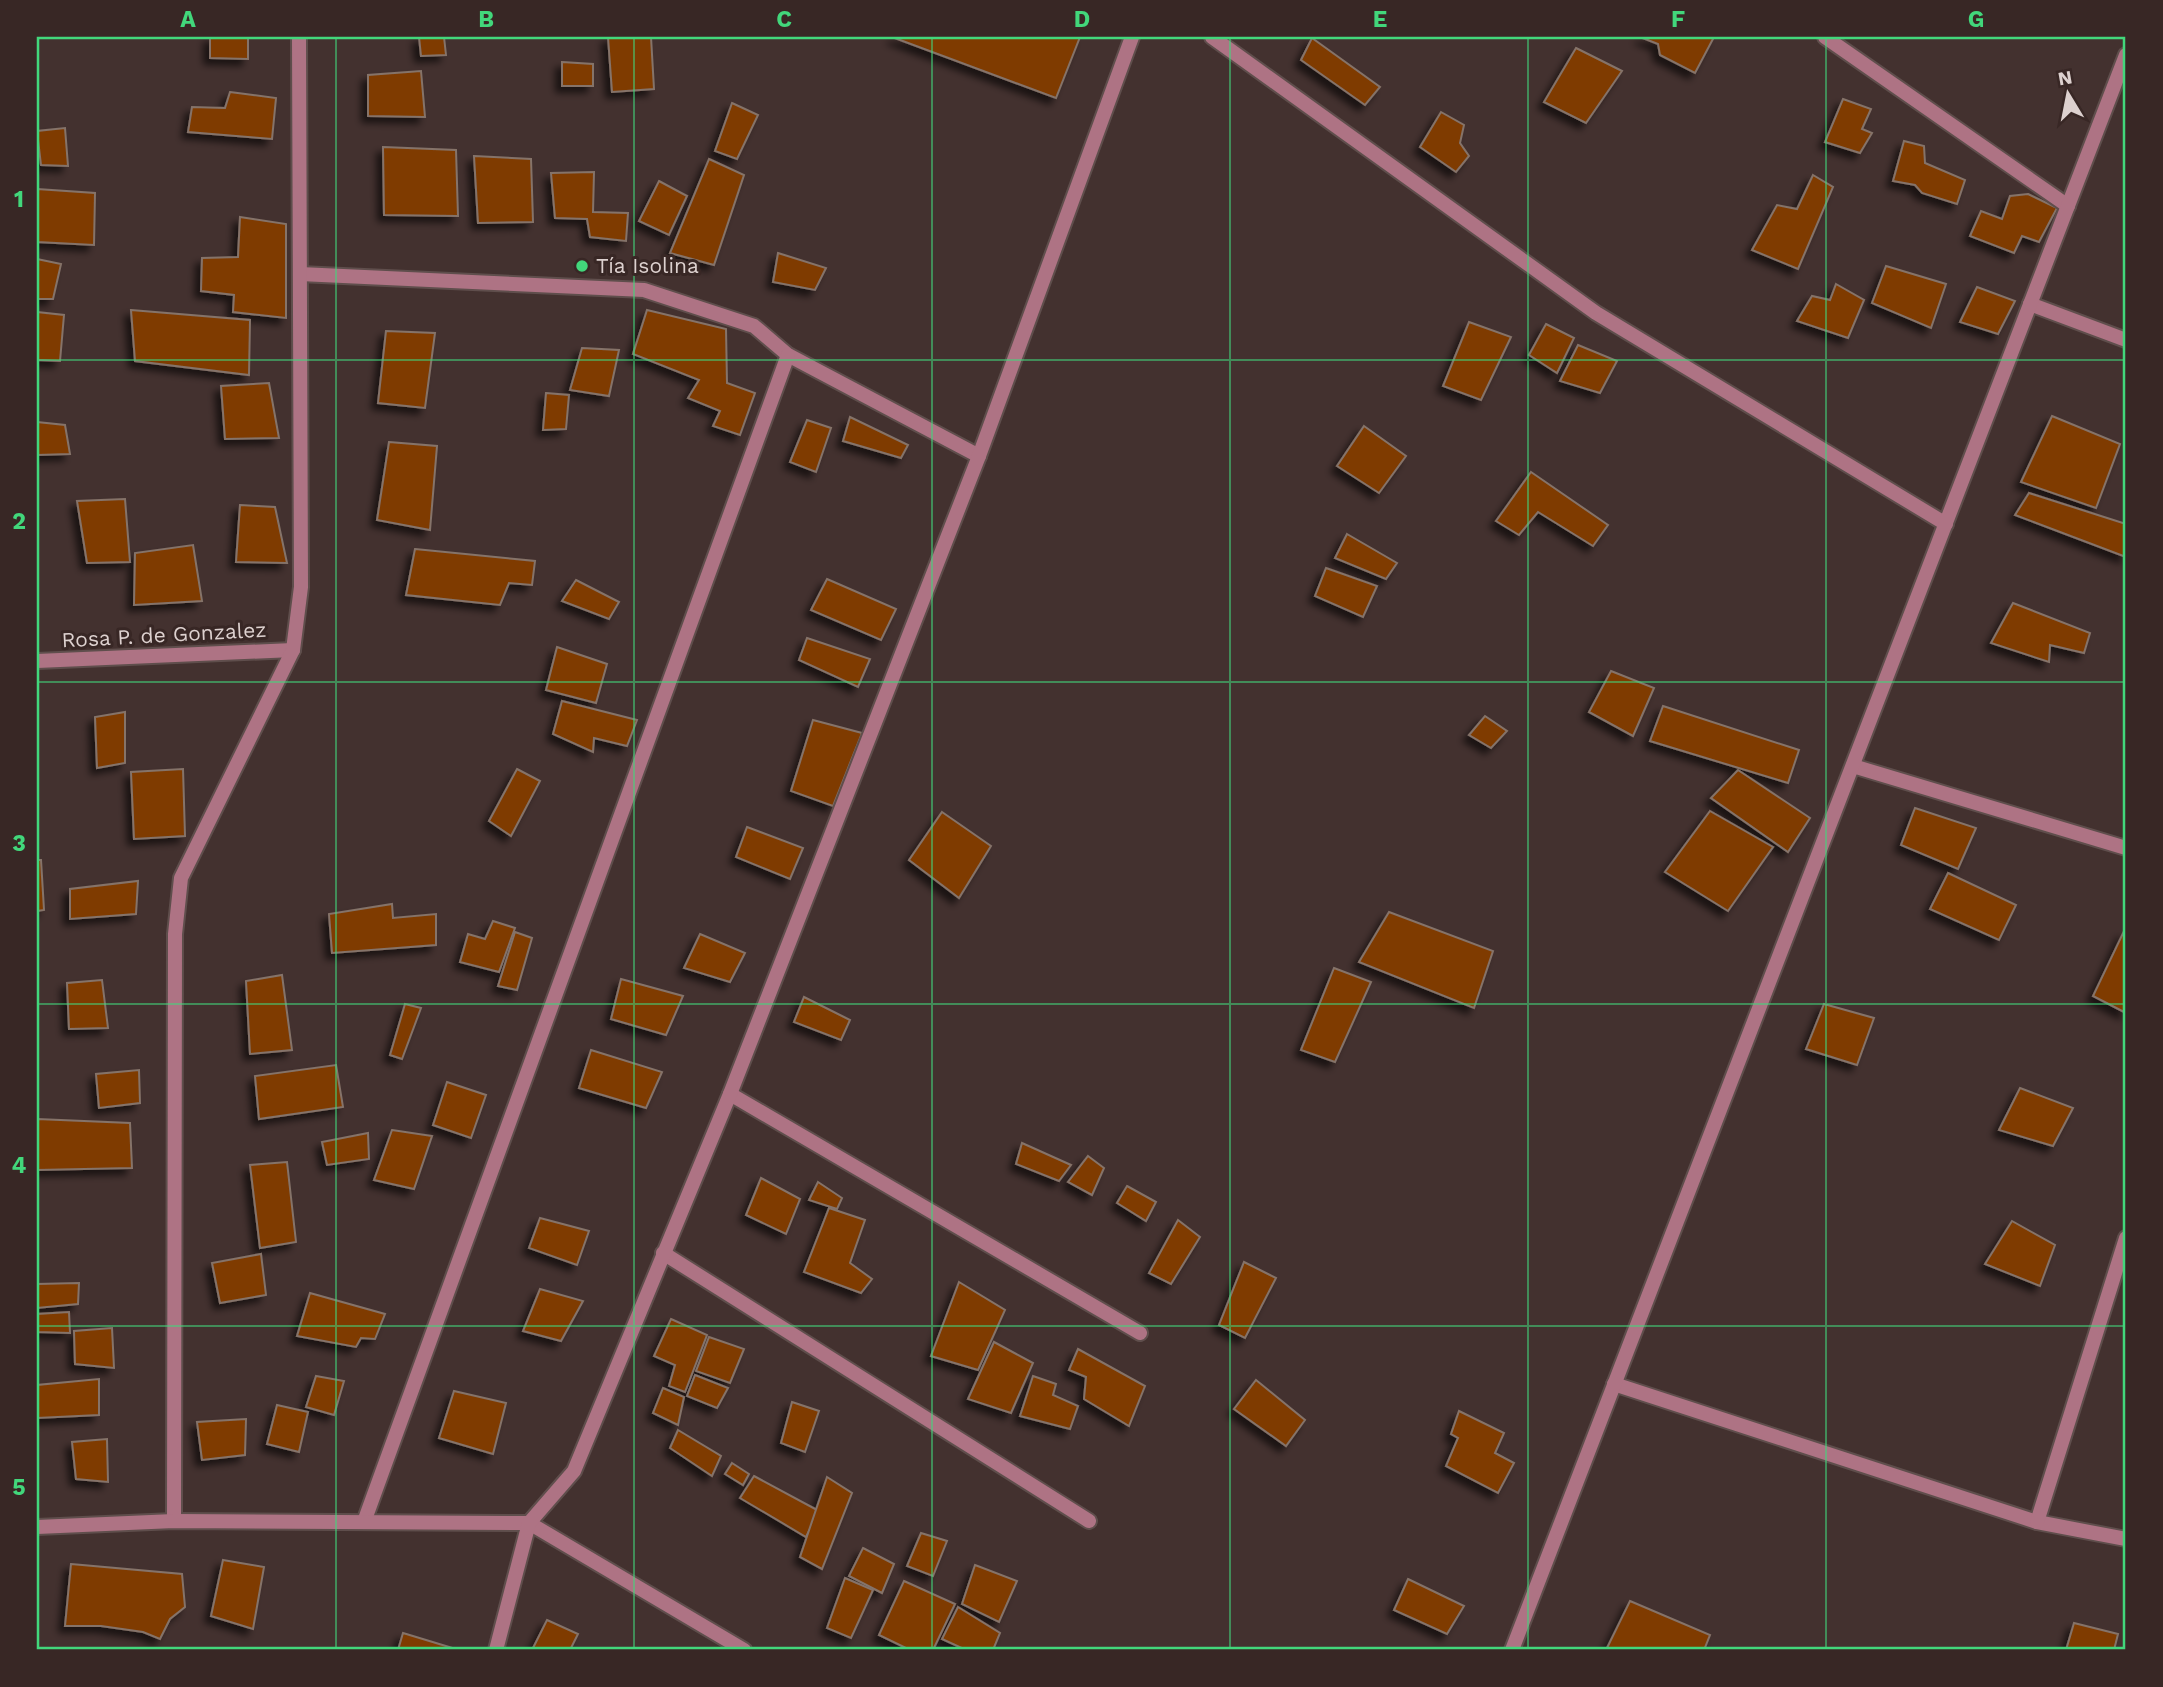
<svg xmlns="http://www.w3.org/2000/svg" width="2163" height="1687" font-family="'Work Sans',sans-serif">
  <defs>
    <filter id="shadow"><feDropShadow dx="-6" dy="6" stdDeviation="3.5" flood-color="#0009"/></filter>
  </defs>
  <rect width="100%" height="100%" fill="#43312f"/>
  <g fill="#7f3b01" stroke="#857369" stroke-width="2" filter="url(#shadow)">
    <path d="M210,37H248V59L210,58Z"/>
    <path d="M419,37H444L446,55L421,56Z"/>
    <path d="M608,37H651L654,89L612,92Z"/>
    <path d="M892,37H1080L1056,98Z"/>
    <path d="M1640,37H1714L1695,73L1660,55L1658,44Z"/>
    <path d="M1312,38L1380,87L1365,105L1301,60Z"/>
    <path d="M1576,48L1622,71L1586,123L1544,102Z"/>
    <path d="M562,62L593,64V86H562Z"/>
    <path d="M421,71L425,117L368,116V75Z"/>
    <path d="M230,92L276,98L272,139L188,132L192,107L225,108Z"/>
    <path d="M1843,99L1871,109L1862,129L1872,133L1860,153L1825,142Z"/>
    <path d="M732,103L758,115L737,159L715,151Z"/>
    <path d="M1441,112L1464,125L1460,143L1469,156L1456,172L1420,147Z"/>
    <path d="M65,128L68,166L41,165L37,131Z"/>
    <path d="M1904,141L1924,146L1925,163L1965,180L1957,204L1922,193L1915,185L1893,181Z"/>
    <path d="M383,147L456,150L458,216L384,215Z"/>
    <path d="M474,156L531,159L533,222L478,223Z"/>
    <path d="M709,159L744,175L714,265L670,253Z"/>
    <path d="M594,172L593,212L628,213L626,241L590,237L587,219L555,218L551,173Z"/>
    <path d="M1813,175L1833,187L1798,269L1752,250L1777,205L1797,209Z"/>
    <path d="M659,181L687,196L669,235L639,221Z"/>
    <path d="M37,189L95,193L94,245L37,242Z"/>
    <path d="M2028,194L2057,208L2039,242L2022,236L2014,253L1970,236L1981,211L2002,219L2010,196Z"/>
    <path d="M240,217L286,224V318L233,312L234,295L201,291L202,258L238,257Z"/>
    <path d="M778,253L826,268L815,290L773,282Z"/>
    <path d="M37,259L61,264L53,299H37Z"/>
    <path d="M1886,266L1946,284L1931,328L1872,303Z"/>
    <path d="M1836,284L1864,300L1848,338L1797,321L1812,296L1830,300Z"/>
    <path d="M1977,287L2015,301L1998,334L1960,322Z"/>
    <path d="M131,310L250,320L249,375L135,361Z"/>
    <path d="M647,310L726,329L727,383L755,393L740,435L713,426L720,411L688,398L699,380L633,354Z"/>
    <path d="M37,312L64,315L60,361L37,360Z"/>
    <path d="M1469,322L1511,337L1481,400L1443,386Z"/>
    <path d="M1546,324L1574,338L1557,373L1529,355Z"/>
    <path d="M386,331L435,333L425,408L378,403Z"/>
    <path d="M1578,345L1617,361L1600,393L1560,381Z"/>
    <path d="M582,348L619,350L609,396L570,390Z"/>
    <path d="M269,383L279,438L225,439L221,386Z"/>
    <path d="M546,393L569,395L566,429L543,430Z"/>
    <path d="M2052,416L2120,444L2096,508L2021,482Z"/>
    <path d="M850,417L908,445L901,458L843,441Z"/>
    <path d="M807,420L831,428L816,472L790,462Z"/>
    <path d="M37,422L65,425L70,454L37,455Z"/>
    <path d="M1364,426L1406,456L1379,493L1337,466Z"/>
    <path d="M389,442L437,446L430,530L377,520Z"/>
    <path d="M1531,472L1608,525L1593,546L1538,512L1519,535L1496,521Z"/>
    <path d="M2029,493L2126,524V557L2015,515Z"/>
    <path d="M125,499L130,562L87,563L77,501Z"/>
    <path d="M240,505L275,507L287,563L236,562Z"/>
    <path d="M1347,534L1397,563L1386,579L1335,558Z"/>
    <path d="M193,545L202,601L134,605L135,553Z"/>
    <path d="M415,549L535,561L532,585L509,583L500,605L406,595Z"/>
    <path d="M1326,568L1377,586L1363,617L1315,596Z"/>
    <path d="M827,579L896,609L881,640L811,610Z"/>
    <path d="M576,580L619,602L609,619L562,601Z"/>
    <path d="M2013,603L2090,633L2084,653L2050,645L2049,662L1991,643Z"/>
    <path d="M807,638L870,659L858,687L799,660Z"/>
    <path d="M557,647L607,664L596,703L546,690Z"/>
    <path d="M1611,671L1654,688L1633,736L1589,712Z"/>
    <path d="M562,701L637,720L627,746L594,738L593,752L553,734Z"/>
    <path d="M1663,706L1799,750L1788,783L1650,741Z"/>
    <path d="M125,712V763L97,768L95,717Z"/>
    <path d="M1485,716L1507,731L1491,748L1469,735Z"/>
    <path d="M813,720L862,733L833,806L791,791Z"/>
    <path d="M183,769L185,836L134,839L131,772Z"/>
    <path d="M517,769L540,781L511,836L489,821Z"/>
    <path d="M1738,770L1810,818L1788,852L1711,798Z"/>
    <path d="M1915,808L1976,828L1958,869L1901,845Z"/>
    <path d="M1710,811L1773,847L1728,911L1665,872Z"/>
    <path d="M942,812L991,846L959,898L909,860Z"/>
    <path d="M747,827L803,848L790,879L736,857Z"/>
    <path d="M37,860H41L44,910L37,911Z"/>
    <path d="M1948,873L2016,905L1999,940L1930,909Z"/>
    <path d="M138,881L136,914L70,919V889Z"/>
    <path d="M392,904L393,918L436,914V945L332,953L329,914Z"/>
    <path d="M1389,912L1493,951L1474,1008L1359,962Z"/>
    <path d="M493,921L515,928L499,972L460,962L468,934L485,939Z"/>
    <path d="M2124,931L2126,932V1013L2093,996Z"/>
    <path d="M515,932L532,938L517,990L498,986Z"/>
    <path d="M700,934L745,953L730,982L684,968Z"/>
    <path d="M1334,968L1371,982L1335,1062L1301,1050Z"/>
    <path d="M282,975L292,1050L250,1054L246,981Z"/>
    <path d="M621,979L683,996L666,1035L611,1019Z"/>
    <path d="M102,980L108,1028L69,1029L67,983Z"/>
    <path d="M804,997L850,1020L841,1040L794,1022Z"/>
    <path d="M405,1004L421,1008L402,1059L390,1055Z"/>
    <path d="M1824,1004L1874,1018L1857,1065L1806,1049Z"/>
    <path d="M591,1050L662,1072L646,1108L579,1088Z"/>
    <path d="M336,1065L343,1107L259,1119L255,1076Z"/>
    <path d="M139,1070L140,1103L99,1108L96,1074Z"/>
    <path d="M447,1082L486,1095L471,1138L433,1125Z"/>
    <path d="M2020,1088L2073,1108L2053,1146L1999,1130Z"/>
    <path d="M37,1119L130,1123L132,1168L37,1170Z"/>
    <path d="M392,1130L432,1136L414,1189L374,1180Z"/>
    <path d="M368,1133L369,1159L327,1165L322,1142Z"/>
    <path d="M1022,1143L1071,1165L1059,1181L1016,1164Z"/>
    <path d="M1088,1156L1104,1168L1092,1195L1068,1182Z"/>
    <path d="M287,1162L296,1242L260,1248L250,1165Z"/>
    <path d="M761,1178L800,1199L786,1234L746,1215Z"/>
    <path d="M818,1182L842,1198L837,1209L809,1200Z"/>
    <path d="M1127,1186L1156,1202L1146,1221L1117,1203Z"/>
    <path d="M829,1208L865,1220L850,1263L872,1279L861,1293L804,1272Z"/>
    <path d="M540,1218L589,1231L577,1265L529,1248Z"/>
    <path d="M1178,1220L1200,1237L1171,1284L1149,1273Z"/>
    <path d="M2012,1221L2055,1245L2040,1286L1985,1264Z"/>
    <path d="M261,1254L266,1295L220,1303L212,1263Z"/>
    <path d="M1244,1262L1276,1278L1245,1338L1219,1325Z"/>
    <path d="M959,1282L1005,1310L978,1370L931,1356Z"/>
    <path d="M79,1283L78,1304L37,1308V1284Z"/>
    <path d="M540,1289L583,1301L561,1341L523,1331Z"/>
    <path d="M310,1293L385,1314L375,1339L361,1338L356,1347L297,1336Z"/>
    <path d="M69,1312L70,1333L37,1332V1314Z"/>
    <path d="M671,1319L707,1335L685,1392L669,1386L675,1365L654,1356Z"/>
    <path d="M112,1328L114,1368L75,1364L74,1331Z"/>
    <path d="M709,1337L744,1349L730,1383L696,1371Z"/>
    <path d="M994,1342L1033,1363L1011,1413L968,1399Z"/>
    <path d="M1078,1349L1145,1386L1129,1426L1084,1399L1086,1377L1069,1370Z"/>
    <path d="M695,1375L728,1388L717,1408L687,1396Z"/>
    <path d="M316,1376L344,1381L334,1415L306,1407Z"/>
    <path d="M1033,1376L1056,1384L1053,1395L1078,1406L1070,1429L1020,1416Z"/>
    <path d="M99,1379V1415L37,1418V1385Z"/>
    <path d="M1256,1380L1305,1420L1286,1446L1234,1409Z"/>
    <path d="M663,1388L684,1397L678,1425L653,1413Z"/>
    <path d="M454,1391L506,1403L493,1454L439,1438Z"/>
    <path d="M792,1402L819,1411L805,1452L781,1443Z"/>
    <path d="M277,1405L308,1412L299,1452L267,1444Z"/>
    <path d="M1459,1411L1504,1433L1495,1453L1514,1463L1498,1493L1446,1466L1458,1438L1451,1434Z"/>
    <path d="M246,1419L245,1455L202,1460L197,1422Z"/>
    <path d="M678,1430L721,1456L712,1476L670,1448Z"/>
    <path d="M107,1439L108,1482L76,1479L72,1442Z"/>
    <path d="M732,1463L749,1474L743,1485L725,1474Z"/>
    <path d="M754,1476L819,1511L806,1537L740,1498Z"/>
    <path d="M827,1477L852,1493L822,1569L800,1557Z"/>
    <path d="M921,1533L947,1541L933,1576L907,1566Z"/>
    <path d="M863,1548L894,1564L882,1593L849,1576Z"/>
    <path d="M223,1560L264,1567L253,1629L211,1616Z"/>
    <path d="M71,1564L182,1574L185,1607L170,1619L160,1639L143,1632L101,1626H65Z"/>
    <path d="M975,1565L1017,1581L999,1622L962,1604Z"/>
    <path d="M845,1578L873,1590L851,1638L827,1628Z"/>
    <path d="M1408,1579L1464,1606L1447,1634L1394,1610Z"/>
    <path d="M904,1581L955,1604L933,1650H910L879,1635Z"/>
    <path d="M1630,1601L1710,1635L1704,1650H1606Z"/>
    <path d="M958,1607L1000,1633L993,1650H966L942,1639Z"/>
    <path d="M547,1620L578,1634L570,1650H532Z"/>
    <path d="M2074,1623L2118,1634L2114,1650H2066Z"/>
    <path d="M403,1633L459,1650H398Z"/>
  </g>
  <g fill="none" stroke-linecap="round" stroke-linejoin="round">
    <g stroke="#5f4e4c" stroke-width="18">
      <g id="minor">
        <path d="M1212,37L1596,313L1946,524"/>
        <path d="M1825,37L2068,206"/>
        <path d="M300,274L644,290L754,326L788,355L979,456"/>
        <path d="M2030,304L2126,340"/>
        <path d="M37,661L293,650"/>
        <path d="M1853,766L2126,848"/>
        <path d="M730,1094L1140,1333"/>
        <path d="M663,1253L1089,1521"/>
        <path d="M1614,1384L2037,1522L2126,1539"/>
        <path d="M174,1521L175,934L181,878L293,650L301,587L299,37"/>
        <path d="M364,1522L788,355"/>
        <path d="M2037,1522L2126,1238"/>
        <path d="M37,1527L174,1521L529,1523L744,1650"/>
        <path d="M496,1650L529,1523L574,1471L730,1094L979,456L1132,37"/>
        <path d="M1512,1650L2126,55"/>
      </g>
    </g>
    <use href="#minor" stroke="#ae7384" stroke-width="14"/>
  </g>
  <path fill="none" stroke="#42d77b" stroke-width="2" stroke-opacity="0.55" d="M336,37V1650M634,37V1650M932,37V1650M1230,37V1650M1528,37V1650M1826,37V1650M37,360H2126M37,682H2126M37,1004H2126M37,1326H2126"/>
  <circle fill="#42d77b" stroke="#382725" stroke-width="2.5" cx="582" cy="266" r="7"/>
  <g text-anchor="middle" stroke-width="6" stroke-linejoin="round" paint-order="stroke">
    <g font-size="21" fill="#ddd1cf" stroke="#382725" text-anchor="start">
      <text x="596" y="273">Tía Isolina</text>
    </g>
    <g font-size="21" fill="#ddd1cf" stroke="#382725">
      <text transform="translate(164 635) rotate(-3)" y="7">Rosa P. de Gonzalez</text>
    </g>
  </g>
  <rect width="2163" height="1687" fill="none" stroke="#382725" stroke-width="77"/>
  <g transform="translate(2068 94) rotate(350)" stroke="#382725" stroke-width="5" paint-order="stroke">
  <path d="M0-5L12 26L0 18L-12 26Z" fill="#ddd1cf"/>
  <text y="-10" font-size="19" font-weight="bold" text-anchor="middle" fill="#ddd1cf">N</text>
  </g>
  <rect x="38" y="38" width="2086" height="1610" fill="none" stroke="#42d77b" stroke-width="2.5"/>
  <g font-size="23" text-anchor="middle" font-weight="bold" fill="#42d77b">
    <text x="188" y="27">A</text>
    <text x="486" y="27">B</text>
    <text x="784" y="27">C</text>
    <text x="1082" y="27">D</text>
    <text x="1380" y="27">E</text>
    <text x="1678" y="27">F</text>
    <text x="1976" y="27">G</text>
    <text x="19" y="207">1</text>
    <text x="19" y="529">2</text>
    <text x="19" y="851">3</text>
    <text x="19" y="1173">4</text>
    <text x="19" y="1495">5</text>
  </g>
</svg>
